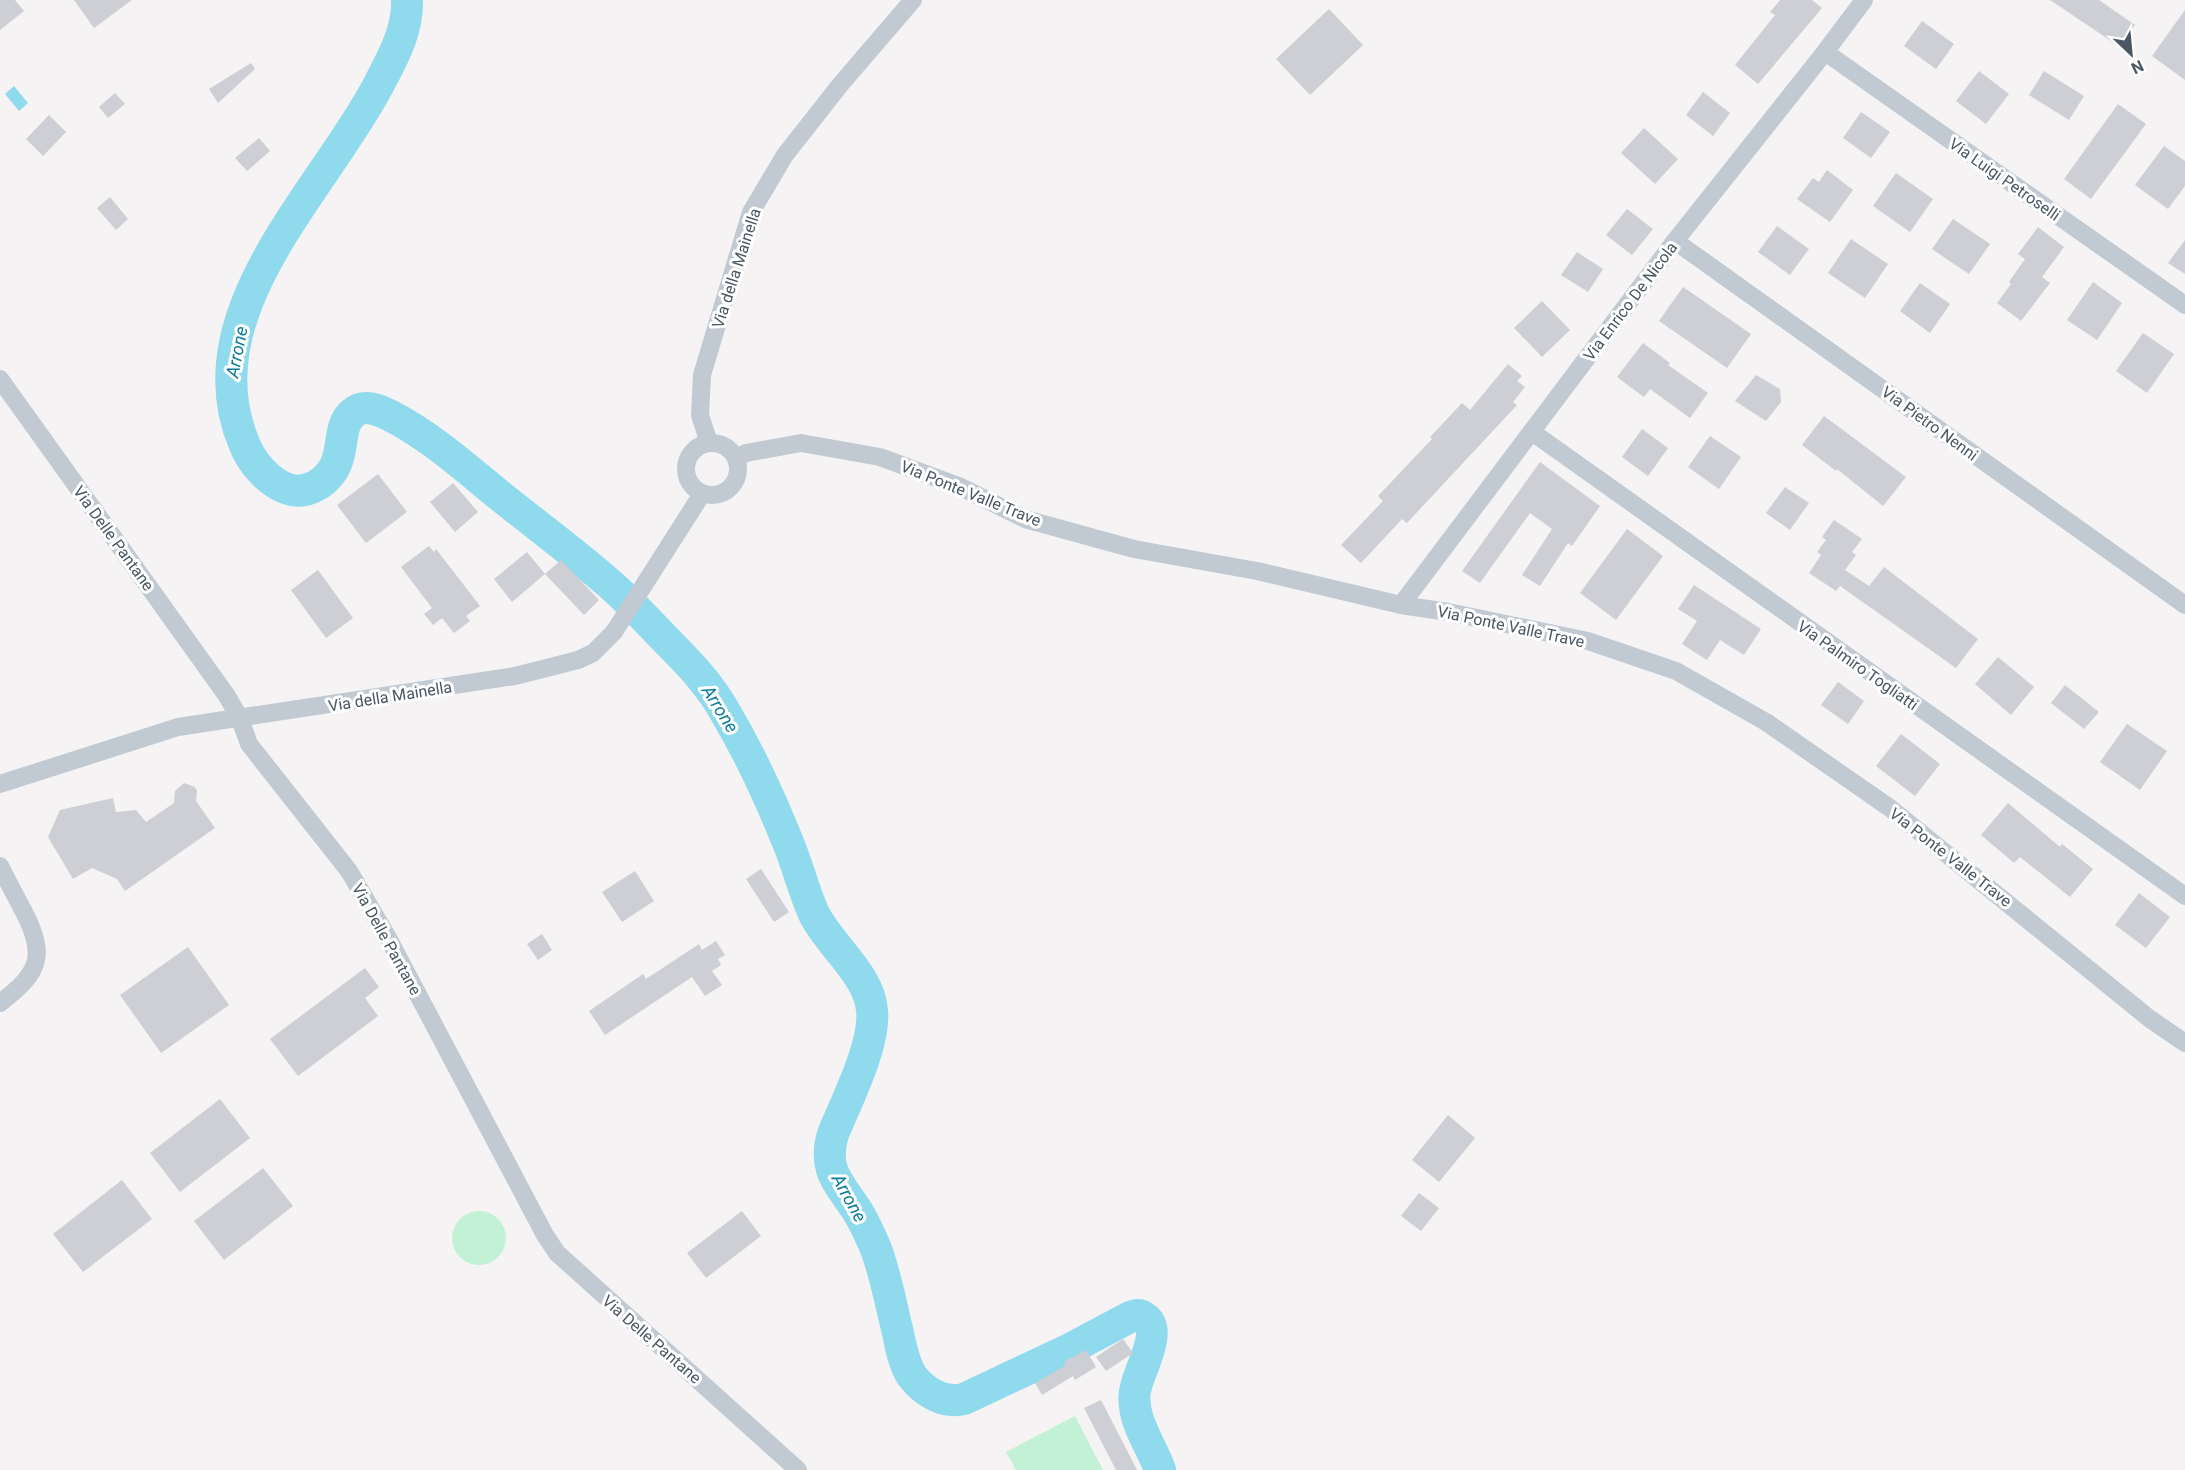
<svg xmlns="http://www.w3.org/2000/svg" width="2185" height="1470" font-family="Roboto,sans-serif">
  <rect width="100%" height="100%" fill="#f5f3f3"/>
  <g fill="#c3f1d5">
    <circle cx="479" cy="1238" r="27"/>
    <path d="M1075,1416L1103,1470H1016L1006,1452Z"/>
  </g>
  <path fill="#90daee" d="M14,86L28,103L19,111L5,94Z"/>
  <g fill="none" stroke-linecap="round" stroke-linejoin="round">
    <path stroke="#90daee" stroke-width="32" d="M407,0C408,31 393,57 379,84C324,190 189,313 244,443C251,462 268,482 288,489C299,493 309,490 319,484C351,462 333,430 353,413C364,403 379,410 391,416C434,438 471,473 509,503C543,530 578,556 611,585C629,601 646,619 663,637C686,660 709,683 725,712C750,754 771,800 789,845C798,867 804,892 814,914C830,946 869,974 872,1010C876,1044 846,1102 833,1134C822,1171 840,1184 858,1212C865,1224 871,1237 876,1249C886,1276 891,1305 898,1333C901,1348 904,1364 912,1376C924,1392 944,1404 964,1399L1068,1350L1128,1318C1134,1315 1140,1313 1145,1318C1163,1332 1139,1370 1136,1387C1134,1393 1134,1400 1135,1406C1137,1428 1153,1449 1160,1470"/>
  </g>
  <g fill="#cdcfd5">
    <path d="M0,0H15L24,11L0,30Z"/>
    <path d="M74,0H132L94,28Z"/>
    <path d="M1780,0H1812L1822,8L1758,84L1735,65L1775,15L1770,12Z"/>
    <path d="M2050,0H2099L2135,25L2120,47Z"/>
    <path d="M1329,9L1363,45L1310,95L1276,59Z"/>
    <path d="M2185,10V80L2152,56Z"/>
    <path d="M1922,21L1954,44L1936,69L1904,46Z"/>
    <path d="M251,63L255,69L218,103L209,89Z"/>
    <path d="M1979,71L2009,94L1986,124L1956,101Z"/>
    <path d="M2044,71L2084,96L2069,120L2029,95Z"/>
    <path d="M1703,92L1730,113L1713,136L1686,115Z"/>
    <path d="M115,93L125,104L108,118L99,107Z"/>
    <path d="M2118,104L2146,124L2091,199L2064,179Z"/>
    <path d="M1861,112L1890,132L1871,158L1843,138Z"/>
    <path d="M49,115L66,132L43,156L26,139Z"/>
    <path d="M1644,128L1678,159L1655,184L1621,153Z"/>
    <path d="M259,138L270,151L247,171L235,158Z"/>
    <path d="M2164,146L2185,161V186L2168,209L2135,185Z"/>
    <path d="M1827,170L1853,190L1830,222L1797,199L1813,178L1819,182Z"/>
    <path d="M1896,173L1933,199L1910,232L1873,206Z"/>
    <path d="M110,197L128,219L116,230L97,208Z"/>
    <path d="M1627,209L1653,229L1632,255L1606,235Z"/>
    <path d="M1953,219L1990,244L1969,274L1932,249Z"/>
    <path d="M1777,226L1809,249L1790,275L1758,252Z"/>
    <path d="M2038,227L2064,247L2042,277L2050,283L2021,321L1997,303L2011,284L2009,282L2025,259L2018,254Z"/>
    <path d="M1851,239L1888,264L1865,298L1828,273Z"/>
    <path d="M2185,240V274L2168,263Z"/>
    <path d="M1577,252L1603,269L1588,292L1561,275Z"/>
    <path d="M2093,282L2122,303L2097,340L2067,320Z"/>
    <path d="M1920,283L1950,304L1930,333L1900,311Z"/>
    <path d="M1683,287L1751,334L1727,368L1659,321Z"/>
    <path d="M1542,301L1570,330L1542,357L1514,328Z"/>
    <path d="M2143,333L2174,354L2147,393L2116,371Z"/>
    <path d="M1643,343L1670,363L1668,365L1708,393L1690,418L1650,389L1644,397L1617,377Z"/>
    <path d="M1508,364L1522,376L1517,381L1525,387L1513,402L1517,405L1407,523L1402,519L1361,563L1341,545L1383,501L1378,496L1432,439L1430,437L1462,403L1470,410Z"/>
    <path d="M1756,375L1780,389L1781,402L1766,421L1735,401Z"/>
    <path d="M1824,416L1906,477L1883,506L1837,469L1836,471L1802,445Z"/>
    <path d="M1642,429L1668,448L1648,476L1622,457Z"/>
    <path d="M1710,436L1741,457L1719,489L1688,467Z"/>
    <path d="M1540,462L1600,506L1572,546L1568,543L1540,586L1522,575L1552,529L1530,513L1480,583L1462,571Z"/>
    <path d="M378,474L407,512L366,543L337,505Z"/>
    <path d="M453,483L478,512L455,532L430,502Z"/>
    <path d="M1785,487L1809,503L1790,530L1766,513Z"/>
    <path d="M1834,520L1862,539L1852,552L1856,555L1845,570L1869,586L1884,567L1978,639L1956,668L1840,586L1836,591L1809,573L1821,555L1817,552L1826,540L1822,537Z"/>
    <path d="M1627,529L1663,556L1616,620L1580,593Z"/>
    <path d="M429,546L434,552L436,549L480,606L466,616L470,621L454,633L442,618L433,625L424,614L432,608L401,567Z"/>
    <path d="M527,552L545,574L512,602L494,579Z"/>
    <path d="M561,560L599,600L584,615L545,574Z"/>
    <path d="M318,570L353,618L326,638L291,590Z"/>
    <path d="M1694,585L1761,629L1744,655L1720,640L1707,660L1682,644L1697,621L1678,609Z"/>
    <path d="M1998,657L2034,687L2011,715L1975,684Z"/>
    <path d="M1838,682L1864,701L1848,724L1821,705Z"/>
    <path d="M2065,685L2099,712L2084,729L2051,703Z"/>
    <path d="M2127,724L2167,751L2140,790L2100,762Z"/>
    <path d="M1901,734L1940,764L1915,796L1876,766Z"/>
    <path d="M184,783L195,787L197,791L196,801L215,828L125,891L117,879L92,868L73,879L48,837L60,810L113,798L116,812L136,810L146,822L174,803L175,791Z"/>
    <path d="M2008,803L2060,847L2062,844L2093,869L2070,897L2020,857L2014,863L1981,835Z"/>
    <path d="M761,869L789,912L774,922L746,879Z"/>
    <path d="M635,871L654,901L622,922L602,892Z"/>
    <path d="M2139,893L2170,917L2146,948L2115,925Z"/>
    <path d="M542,934L552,950L538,960L527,944Z"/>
    <path d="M716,941L725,955L718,959L721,965L712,971L722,985L705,996L692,977L605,1035L589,1011L643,974L646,979L699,944L702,950Z"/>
    <path d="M188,947L229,1005L161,1053L120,995Z"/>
    <path d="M365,968L379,987L365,998L378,1016L298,1076L270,1039Z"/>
    <path d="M220,1099L250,1138L180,1192L150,1153Z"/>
    <path d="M1448,1115L1475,1138L1439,1182L1412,1160Z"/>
    <path d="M263,1168L293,1206L224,1260L194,1221Z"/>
    <path d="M122,1180L152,1219L83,1272L53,1234Z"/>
    <path d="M1419,1193L1439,1208L1421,1231L1401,1216Z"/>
    <path d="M742,1211L761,1236L706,1278L687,1253Z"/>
    <path d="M1123,1339L1133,1353L1106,1371L1096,1357Z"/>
    <path d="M1086,1350L1096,1367L1075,1380L1073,1376L1042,1395L1035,1383L1066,1365L1064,1362Z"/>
    <path d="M1101,1400L1137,1470H1116L1084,1408Z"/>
  </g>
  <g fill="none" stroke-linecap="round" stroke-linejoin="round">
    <g stroke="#c1cad2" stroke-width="18">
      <path d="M1825,52L2185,305"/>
      <path d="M1675,241L2185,605"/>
      <path d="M0,379L227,696L240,719L249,744L349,871L387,936L545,1235L557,1253L798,1470"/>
      <path d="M1532,432L2185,896"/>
      <circle cx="712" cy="469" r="26"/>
      <path d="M709,443L700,415L702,375L751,212L785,155L840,85L913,0"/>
      <path d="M736,458L746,453L801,443L880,457L961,487L1025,519L1134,549L1257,571L1401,605L1448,612L1588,641L1676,671L1766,722L1890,808L2150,1019L2185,1043"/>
      <path d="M1401,605L1675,241L1825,52L1864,0"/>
      <path d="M0,784L178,727L515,676L578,660L593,653L614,632L702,494"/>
      <path d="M0,866C8,882 16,897 24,912C47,957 39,973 0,1003"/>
    </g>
  </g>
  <g text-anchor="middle" stroke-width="6" stroke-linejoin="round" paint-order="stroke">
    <g font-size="16" fill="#4a5661" stroke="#fff">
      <text transform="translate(2005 179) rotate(35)" y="6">Via Luigi Petroselli</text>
      <text transform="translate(736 268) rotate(-72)" y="6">Via della Mainella</text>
      <text transform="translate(1630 301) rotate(-53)" y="6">Via Enrico De Nicola</text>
      <text transform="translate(1930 423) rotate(36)" y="6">Via Pietro Nenni</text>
      <text transform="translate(971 493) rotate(22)" y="6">Via Ponte Valle Trave</text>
      <text transform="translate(114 538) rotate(54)" y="6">Via Delle Pantane</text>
      <text transform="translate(1511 626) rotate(12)" y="6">Via Ponte Valle Trave</text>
      <text transform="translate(1858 665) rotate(35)" y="6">Via Palmiro Togliatti</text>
      <text transform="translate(390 696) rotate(-9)" y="6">Via della Mainella</text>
      <text transform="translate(1951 857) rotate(38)" y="6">Via Ponte Valle Trave</text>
      <text transform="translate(387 939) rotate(61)" y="6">Via Delle Pantane</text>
      <text transform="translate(652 1339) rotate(41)" y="6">Via Delle Pantane</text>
    </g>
    <g font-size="18" font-style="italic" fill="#0c7c9b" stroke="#fff">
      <text transform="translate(237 352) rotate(-79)" y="6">Arrone</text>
      <text transform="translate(720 709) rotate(58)" y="6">Arrone</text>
      <text transform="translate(849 1198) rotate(61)" y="6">Arrone</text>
    </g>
  </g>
  <g transform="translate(2131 54) rotate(154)" stroke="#ffffff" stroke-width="4.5" paint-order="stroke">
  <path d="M0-4.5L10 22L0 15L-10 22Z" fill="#4a5661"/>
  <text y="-9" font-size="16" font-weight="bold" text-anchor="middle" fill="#4a5661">N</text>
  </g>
</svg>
